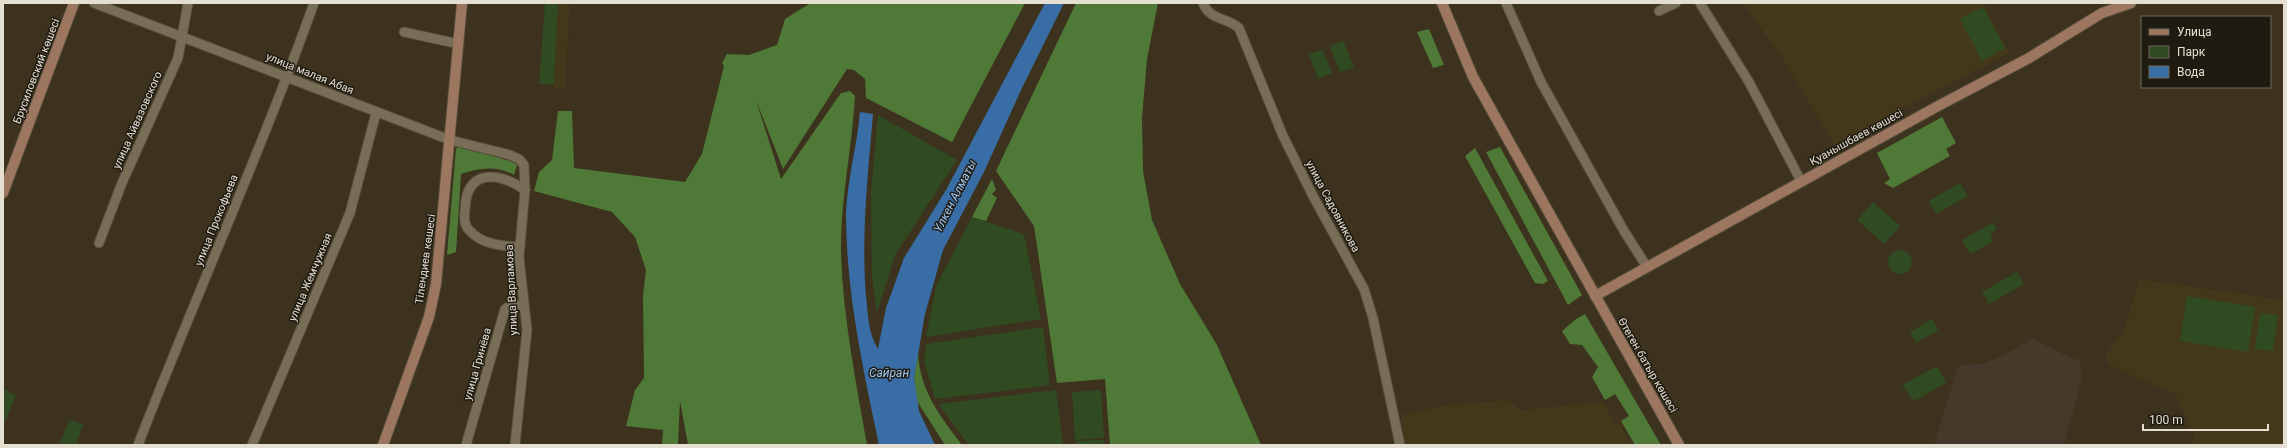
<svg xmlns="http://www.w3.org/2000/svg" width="2287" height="448" font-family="Roboto,sans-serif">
  <rect width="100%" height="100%" fill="#3c321d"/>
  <path fill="#46382b" d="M2034,338L2037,341L2075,360L2080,358L2082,377L2064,445H1934L1958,366L1985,363L2004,355Z"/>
  <g fill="#44381b">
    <path d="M558,3H570L565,88H554Z"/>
    <path d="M1743,3H1983L2009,53L1900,110L1836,148L1784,61Z"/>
    <path d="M2139,279L2284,300V445H2193L2194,437L2176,395L2111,366L2105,356L2124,331Z"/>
    <path d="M1507,400L1521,410L1603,402L1616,424L1619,422L1632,445H1407L1401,415L1443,406Z"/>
  </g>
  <g fill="#304b21">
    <path d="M545,3H558L554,85L539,84Z"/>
    <path d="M1983,7L2005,48L1982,61L1960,19Z"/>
    <path d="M1343,41L1354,67L1340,72L1330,46Z"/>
    <path d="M1323,50L1332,73L1318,79L1309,54Z"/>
    <path d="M878,115L957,160L895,255L877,313L872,277L871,192Z"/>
    <path d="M1960,183L1968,196L1936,214L1929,201Z"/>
    <path d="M1873,202L1900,226L1884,244L1857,220Z"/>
    <path d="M972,217L1024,234L1041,319L926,337L936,286Z"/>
    <path d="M1993,222L1997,229L1990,234L1994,241L1970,254L1962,240Z"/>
    <circle cx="1900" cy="262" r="12"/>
    <path d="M2017,272L2024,284L1989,304L1982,292Z"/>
    <path d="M2187,296L2255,307L2248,352L2180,341Z"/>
    <path d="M2260,313L2278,315L2273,351L2255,349Z"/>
    <path d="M1932,319L1938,330L1916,343L1910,332Z"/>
    <path d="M1043,327L1050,385L935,399L924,361L926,344Z"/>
    <path d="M1937,366L1946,383L1914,401L1902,385Z"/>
    <path d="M3,388L16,396L3,427Z"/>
    <path d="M1056,390L1063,445H969L938,404Z"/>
    <path d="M1101,390L1104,438L1075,440L1072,392Z"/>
    <path d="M69,420L83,424L76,445H59Z"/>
    <path d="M1104,440V445H1075V441Z"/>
  </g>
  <g fill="#4f7937">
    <path d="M1025,3L952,142L866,98L865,79L854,70L847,69L783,169L756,100L781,179L841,93L850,91L855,96C852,149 840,201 841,253C843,317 856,382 867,445H688L680,401L678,445H662L663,430L626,426L635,390L644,378L643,296L646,270L635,237L612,212L534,191L539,172L552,160L558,111H572L574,168L685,182L702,154L724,66L722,63L727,54L749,55L777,45L785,19L809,4Z"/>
    <path d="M1076,3H1158L1147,59L1142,118L1143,171L1152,220L1180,284L1217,345L1261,445H1110L1105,379L1057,383L1034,226L996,171Z"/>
    <path d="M1429,29L1444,65L1433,68L1417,32Z"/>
    <path d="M1942,117L1956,143L1946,149L1950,156L1893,188L1884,183L1890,179L1877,153Z"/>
    <path d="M459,146L513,162L517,165L514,175C497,165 479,168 461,174L456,252L447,255L456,149Z"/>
    <path d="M1500,147L1582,295L1568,305L1486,152Z"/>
    <path d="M1475,148L1548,281L1543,284L1535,283L1465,156Z"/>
    <path d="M992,179L996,190L992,194L997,198L986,221L972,217Z"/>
    <path d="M1585,314L1661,445H1635L1621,421L1629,416L1615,394L1605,400L1592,377L1598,367L1582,345L1570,344L1562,331L1576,319Z"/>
    <path d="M918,353C920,391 940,416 962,445H945L917,401L914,378Z"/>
  </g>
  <path fill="#396da6" d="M1045,3H1064L1022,88L984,172L943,250L925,314L914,378L919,411L935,445H879C863,369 846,292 846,214C847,181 857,146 860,112L873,114C868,174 861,235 866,296C868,314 868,333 878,349L886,308L904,258L946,190Z"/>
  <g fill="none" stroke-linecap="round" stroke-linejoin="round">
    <g stroke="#554d3a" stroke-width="11">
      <g id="street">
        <path d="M94,3L450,140L510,155L519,159L524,165L525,190L519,257L527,330L515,445"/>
        <path d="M1203,3C1210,21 1227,17 1239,28L1283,136L1313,196L1364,289L1373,318L1400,445"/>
        <path d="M1506,3L1541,82L1624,231L1647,267"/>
        <path d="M1700,3L1749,82L1801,181"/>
        <path d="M1659,11L1676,3"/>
        <path d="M404,32L459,44"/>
        <path d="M99,243L122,183L178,58L188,3"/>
        <path d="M520,247C502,246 482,245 469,230C464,225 464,217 465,210C466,169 497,171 525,190"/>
        <path d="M138,445C195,297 261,152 314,3"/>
        <path d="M252,445L350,213L376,113"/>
        <path d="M466,445L505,309L511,305H524"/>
      </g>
    </g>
    <g stroke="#554d3a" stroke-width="12">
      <g id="secondary">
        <path d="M1442,3L1473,77L1679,445"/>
        <path d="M3,193L74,3"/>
        <path d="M1595,296L1938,106L2029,58L2102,13L2131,3"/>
        <path d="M383,445L429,317L436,284L462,3"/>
      </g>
    </g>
    <use href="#street" stroke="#786d56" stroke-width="9"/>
    <use href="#secondary" stroke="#9d7660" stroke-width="10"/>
  </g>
  <g text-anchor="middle" stroke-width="3" stroke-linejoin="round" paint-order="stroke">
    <g font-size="11" fill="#e5dfd2" stroke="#1f1b11">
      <text transform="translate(36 71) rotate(-69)" y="4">Брусиловский көшесі</text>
      <text transform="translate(310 73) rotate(22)" y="4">улица малая Абая</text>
      <text transform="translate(137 120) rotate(-66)" y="4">улица Айвазовского</text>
      <text transform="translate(1856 137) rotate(-29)" y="4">Қуанышбаев көшесі</text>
      <text transform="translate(1333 206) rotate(62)" y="4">улица Садовникова</text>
      <text transform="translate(216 220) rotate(-68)" y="4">улица Прокофьева</text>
      <text transform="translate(425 259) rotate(-82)" y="4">Тілендиев көшесі</text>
      <text transform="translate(310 277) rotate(-67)" y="4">улица Жемчужная</text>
      <text transform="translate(511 290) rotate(-93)" y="4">улица Варламова</text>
      <text transform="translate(477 364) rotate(-74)" y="4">улица Гринёва</text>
      <text transform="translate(1648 365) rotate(60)" y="4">Өтеген батыр көшесі</text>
    </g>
    <g font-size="12" font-style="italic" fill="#9ec8f8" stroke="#1f1b11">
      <text transform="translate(955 196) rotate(-63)" y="4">Үлкен Алматы</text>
      <text x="889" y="377">Сайран</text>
    </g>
  </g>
  <rect width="2287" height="448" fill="none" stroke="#e5dfd2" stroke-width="8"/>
  <rect x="2141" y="16" width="130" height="72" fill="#1f1b11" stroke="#6e695e"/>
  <rect x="2149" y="29" width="20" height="6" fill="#9d7660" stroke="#6e695e"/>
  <text x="2177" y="36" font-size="12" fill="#e5dfd2">Улица</text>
  <rect x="2149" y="46" width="20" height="12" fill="#304b21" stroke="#6e695e"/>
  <text x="2177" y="56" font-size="12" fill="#e5dfd2">Парк</text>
  <rect x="2149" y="66" width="20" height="12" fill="#396da6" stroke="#6e695e"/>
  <text x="2177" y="76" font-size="12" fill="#e5dfd2">Вода</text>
  <path d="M2143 424v6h125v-6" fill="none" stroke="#e5dfd2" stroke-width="2"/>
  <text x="2149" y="424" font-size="12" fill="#e5dfd2" stroke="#1f1b11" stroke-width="3" paint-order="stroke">100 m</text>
</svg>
